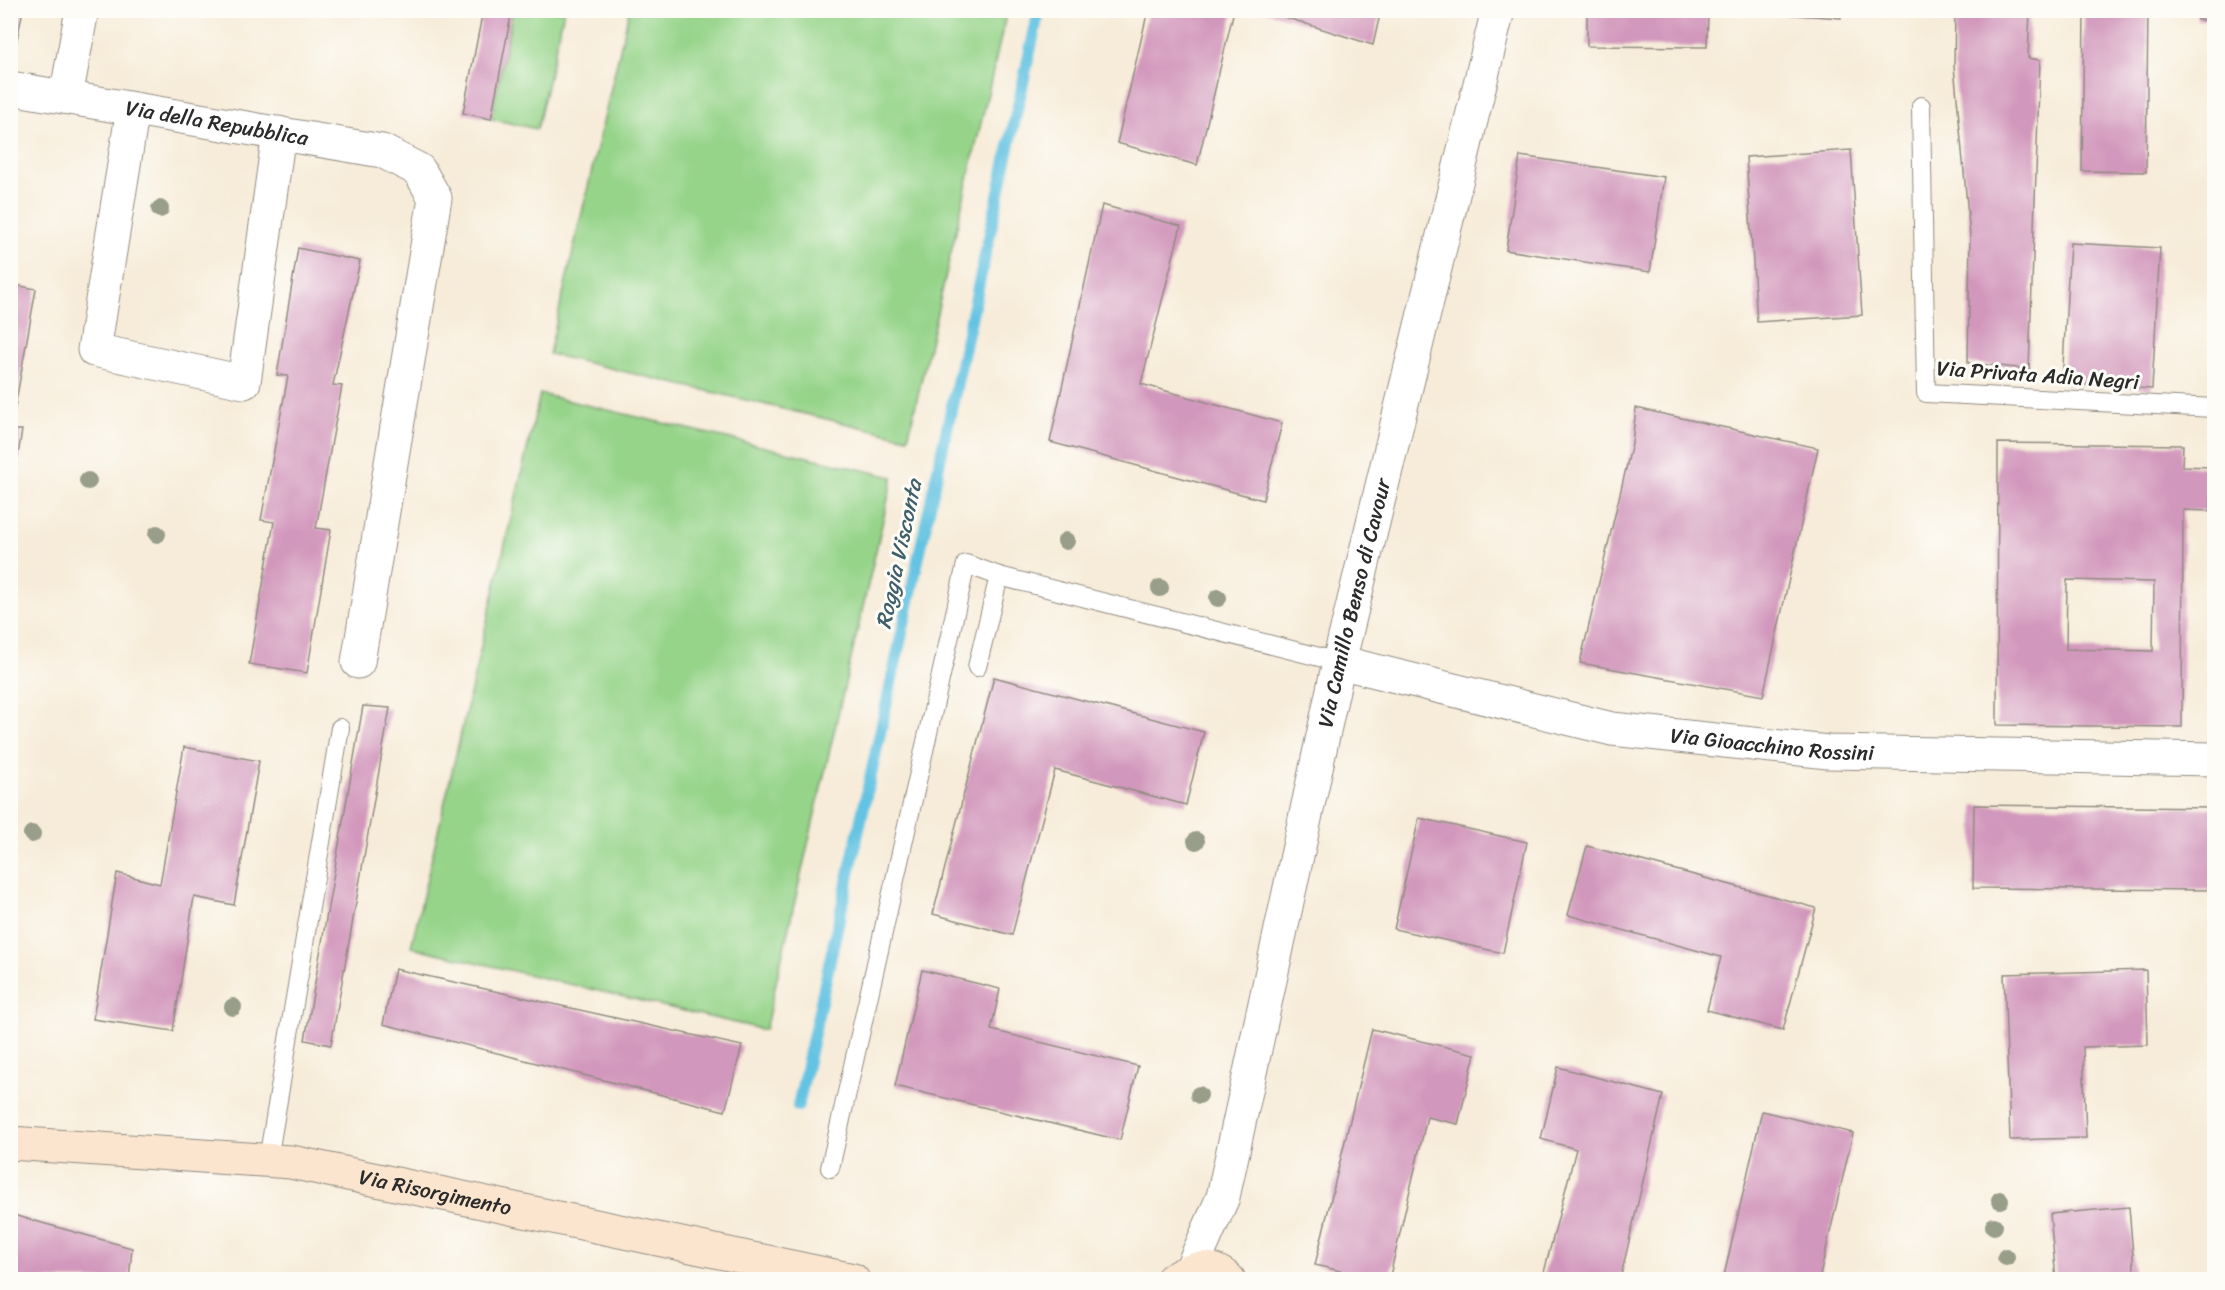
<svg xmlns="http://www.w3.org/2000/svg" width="2225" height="1290" font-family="Sriracha,sans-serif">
  <rect width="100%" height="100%" fill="#fdfcf7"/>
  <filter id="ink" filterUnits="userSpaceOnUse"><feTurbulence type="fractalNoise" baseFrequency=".0167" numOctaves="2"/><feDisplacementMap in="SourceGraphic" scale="12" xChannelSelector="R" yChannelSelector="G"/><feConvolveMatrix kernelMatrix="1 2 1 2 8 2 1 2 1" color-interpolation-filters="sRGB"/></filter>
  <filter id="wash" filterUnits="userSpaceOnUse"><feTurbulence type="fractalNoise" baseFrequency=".008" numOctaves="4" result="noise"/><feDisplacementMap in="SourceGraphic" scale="24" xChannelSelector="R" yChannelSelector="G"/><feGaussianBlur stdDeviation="1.35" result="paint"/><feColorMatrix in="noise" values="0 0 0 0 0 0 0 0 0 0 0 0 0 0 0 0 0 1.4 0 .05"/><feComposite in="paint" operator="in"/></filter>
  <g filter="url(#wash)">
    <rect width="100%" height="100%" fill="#f7ecd9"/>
    <g fill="#96d48a" stroke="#60805a" stroke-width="1.5">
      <path d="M513,11H564L537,129L491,119Z"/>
      <path d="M629,11H1007L908,438L549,354Z"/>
      <path d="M540,394L893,477L765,1030L411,947Z"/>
    </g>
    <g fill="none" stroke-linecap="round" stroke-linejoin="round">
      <path stroke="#63c3e2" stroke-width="12" d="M798,1106L1039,10"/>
    </g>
    <g id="blocks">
      <g fill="#d297bc" fill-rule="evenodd">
        <path d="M10,10H23L14,54L10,53Z"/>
        <path d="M483,10H512L491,119L463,113Z"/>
        <path d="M1148,10H1234L1197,165L1117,143Z"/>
        <path d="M1262,10H1381L1373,45Z"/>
        <path d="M1587,10H1708L1707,47L1587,46Z"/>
        <path d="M1785,10H1842L1841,18L1784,14Z"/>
        <path d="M1955,10H2030L2028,58L2040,60L2029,369L1968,363L1970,236L1954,66Z"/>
        <path d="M2084,10H2148L2146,172L2082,171Z"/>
        <rect x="2197" y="10" width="17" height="10"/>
        <path d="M1851,150L1862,315L1757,322L1746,157Z"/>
        <path d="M1520,156L1664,177L1650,272L1506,250Z"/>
        <path d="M1102,205L1181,226L1141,384L1282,423L1263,500L1050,442Z"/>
        <path d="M2070,243L2160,248L2152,389L2062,383Z"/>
        <path d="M298,248L360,261L333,385L342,386L316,528L331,530L307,673L249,664L274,522L261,520L288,376L277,375Z"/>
        <path d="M10,284L36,289L12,424H10Z"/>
        <path d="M1636,408L1818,448L1763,696L1580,663L1632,443Z"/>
        <path d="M10,430H22L12,493H10Z"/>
        <path d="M1998,443L2183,445L2182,466L2211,467V511L2183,510L2182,727L1997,725ZM2067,580L2154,582L2153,651L2066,649Z"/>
        <path d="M994,677L1204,732L1186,805L1055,770L1012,935L933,914Z"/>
        <path d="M363,706L390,708L331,1045L305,1040Z"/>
        <path d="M184,747L259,761L234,905L194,897L173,1031L93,1019L117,873L160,884Z"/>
        <path d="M1974,805L2214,808V890L1973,888Z"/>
        <path d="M1419,818L1527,842L1503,953L1394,929Z"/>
        <path d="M1587,846L1816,908L1783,1030L1707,1010L1721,957L1568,915Z"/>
        <path d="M395,969L742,1046L725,1111L383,1024Z"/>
        <path d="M922,970L1000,989L991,1030L1138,1066L1120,1140L895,1086Z"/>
        <path d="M2146,970L2148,1045L2083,1047L2086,1138L2010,1140L2004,974Z"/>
        <path d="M1372,1029L1475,1054L1458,1124L1427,1117L1389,1280H1378L1315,1265Z"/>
        <path d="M1558,1067L1663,1095L1620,1280H1542L1576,1149L1541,1139Z"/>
        <path d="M1762,1111L1853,1133L1819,1280H1723Z"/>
        <path d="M2129,1207L2135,1280H2056L2050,1214Z"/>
        <path d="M10,1214L132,1248L129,1280H10Z"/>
      </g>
    </g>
  </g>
  <g filter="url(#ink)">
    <use href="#blocks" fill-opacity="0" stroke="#918c82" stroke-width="1.5"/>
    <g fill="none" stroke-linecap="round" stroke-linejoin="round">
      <g stroke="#918c82" stroke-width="20">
        <g id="lane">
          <path d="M1921,106L1926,393L2214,408"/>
          <path d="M977,667L999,576L1339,662"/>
          <path d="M268,1160L340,728"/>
          <path d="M830,1168L966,564L999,576"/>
        </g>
      </g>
      <g stroke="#918c82" stroke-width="35">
        <g id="street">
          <path id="s1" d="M10,88L382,151L419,170L435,198L358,662"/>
          <path d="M66,97L82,10"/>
          <path d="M133,109L94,350L244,382L279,133"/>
          <path id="s2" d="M1339,662L1612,729L1828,752L2214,759"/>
          <path id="s3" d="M1191,1270L1223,1197L1339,662L1498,10"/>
        </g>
      </g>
      <g stroke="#918c82" stroke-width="35">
        <g id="secondary">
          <path id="s4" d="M10,1143L291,1162L853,1280"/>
          <path d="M1172,1280C1191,1268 1211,1263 1229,1280"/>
        </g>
      </g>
      <use href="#lane" stroke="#fff" stroke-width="18"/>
      <use href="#street" stroke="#fff" stroke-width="33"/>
      <use href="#secondary" stroke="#fbe5cf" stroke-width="33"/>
    </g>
    <g fill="#989e89">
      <circle cx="160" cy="209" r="9"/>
      <circle cx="88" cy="481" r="9"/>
      <circle cx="157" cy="534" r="9"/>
      <circle cx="1066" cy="541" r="9"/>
      <circle cx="1160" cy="588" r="9"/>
      <circle cx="1218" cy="598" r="9"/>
      <circle cx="32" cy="834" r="9"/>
      <circle cx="1196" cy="841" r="9"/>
      <circle cx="233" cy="1007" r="9"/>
      <circle cx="1199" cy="1095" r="9"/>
      <circle cx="2000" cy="1200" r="9"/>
      <circle cx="1994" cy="1226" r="9"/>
      <circle cx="2006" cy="1257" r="9"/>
    </g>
  </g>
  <g text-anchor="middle" stroke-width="6" stroke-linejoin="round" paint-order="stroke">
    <g font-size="21" fill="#2b2b2b" stroke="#fdfcf7">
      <text dy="7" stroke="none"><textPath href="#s1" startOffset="210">Via della Repubblica</textPath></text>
      <text transform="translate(2038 375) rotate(4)" y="7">Via Privata Adia Negri</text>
      <text dy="7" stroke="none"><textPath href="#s3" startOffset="688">Via Camillo Benso di Cavour</textPath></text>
      <text dy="7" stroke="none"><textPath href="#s2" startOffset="442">Via Gioacchino Rossini</textPath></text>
      <text dy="7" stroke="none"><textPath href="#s4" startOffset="429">Via Risorgimento</textPath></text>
    </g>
    <g font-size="22" font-style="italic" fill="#3f606b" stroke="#fdfcf7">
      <text transform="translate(898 554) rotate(-78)" y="8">Roggia Visconta</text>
    </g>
  </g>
  <rect width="2225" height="1290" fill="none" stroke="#fdfcf7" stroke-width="36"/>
</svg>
